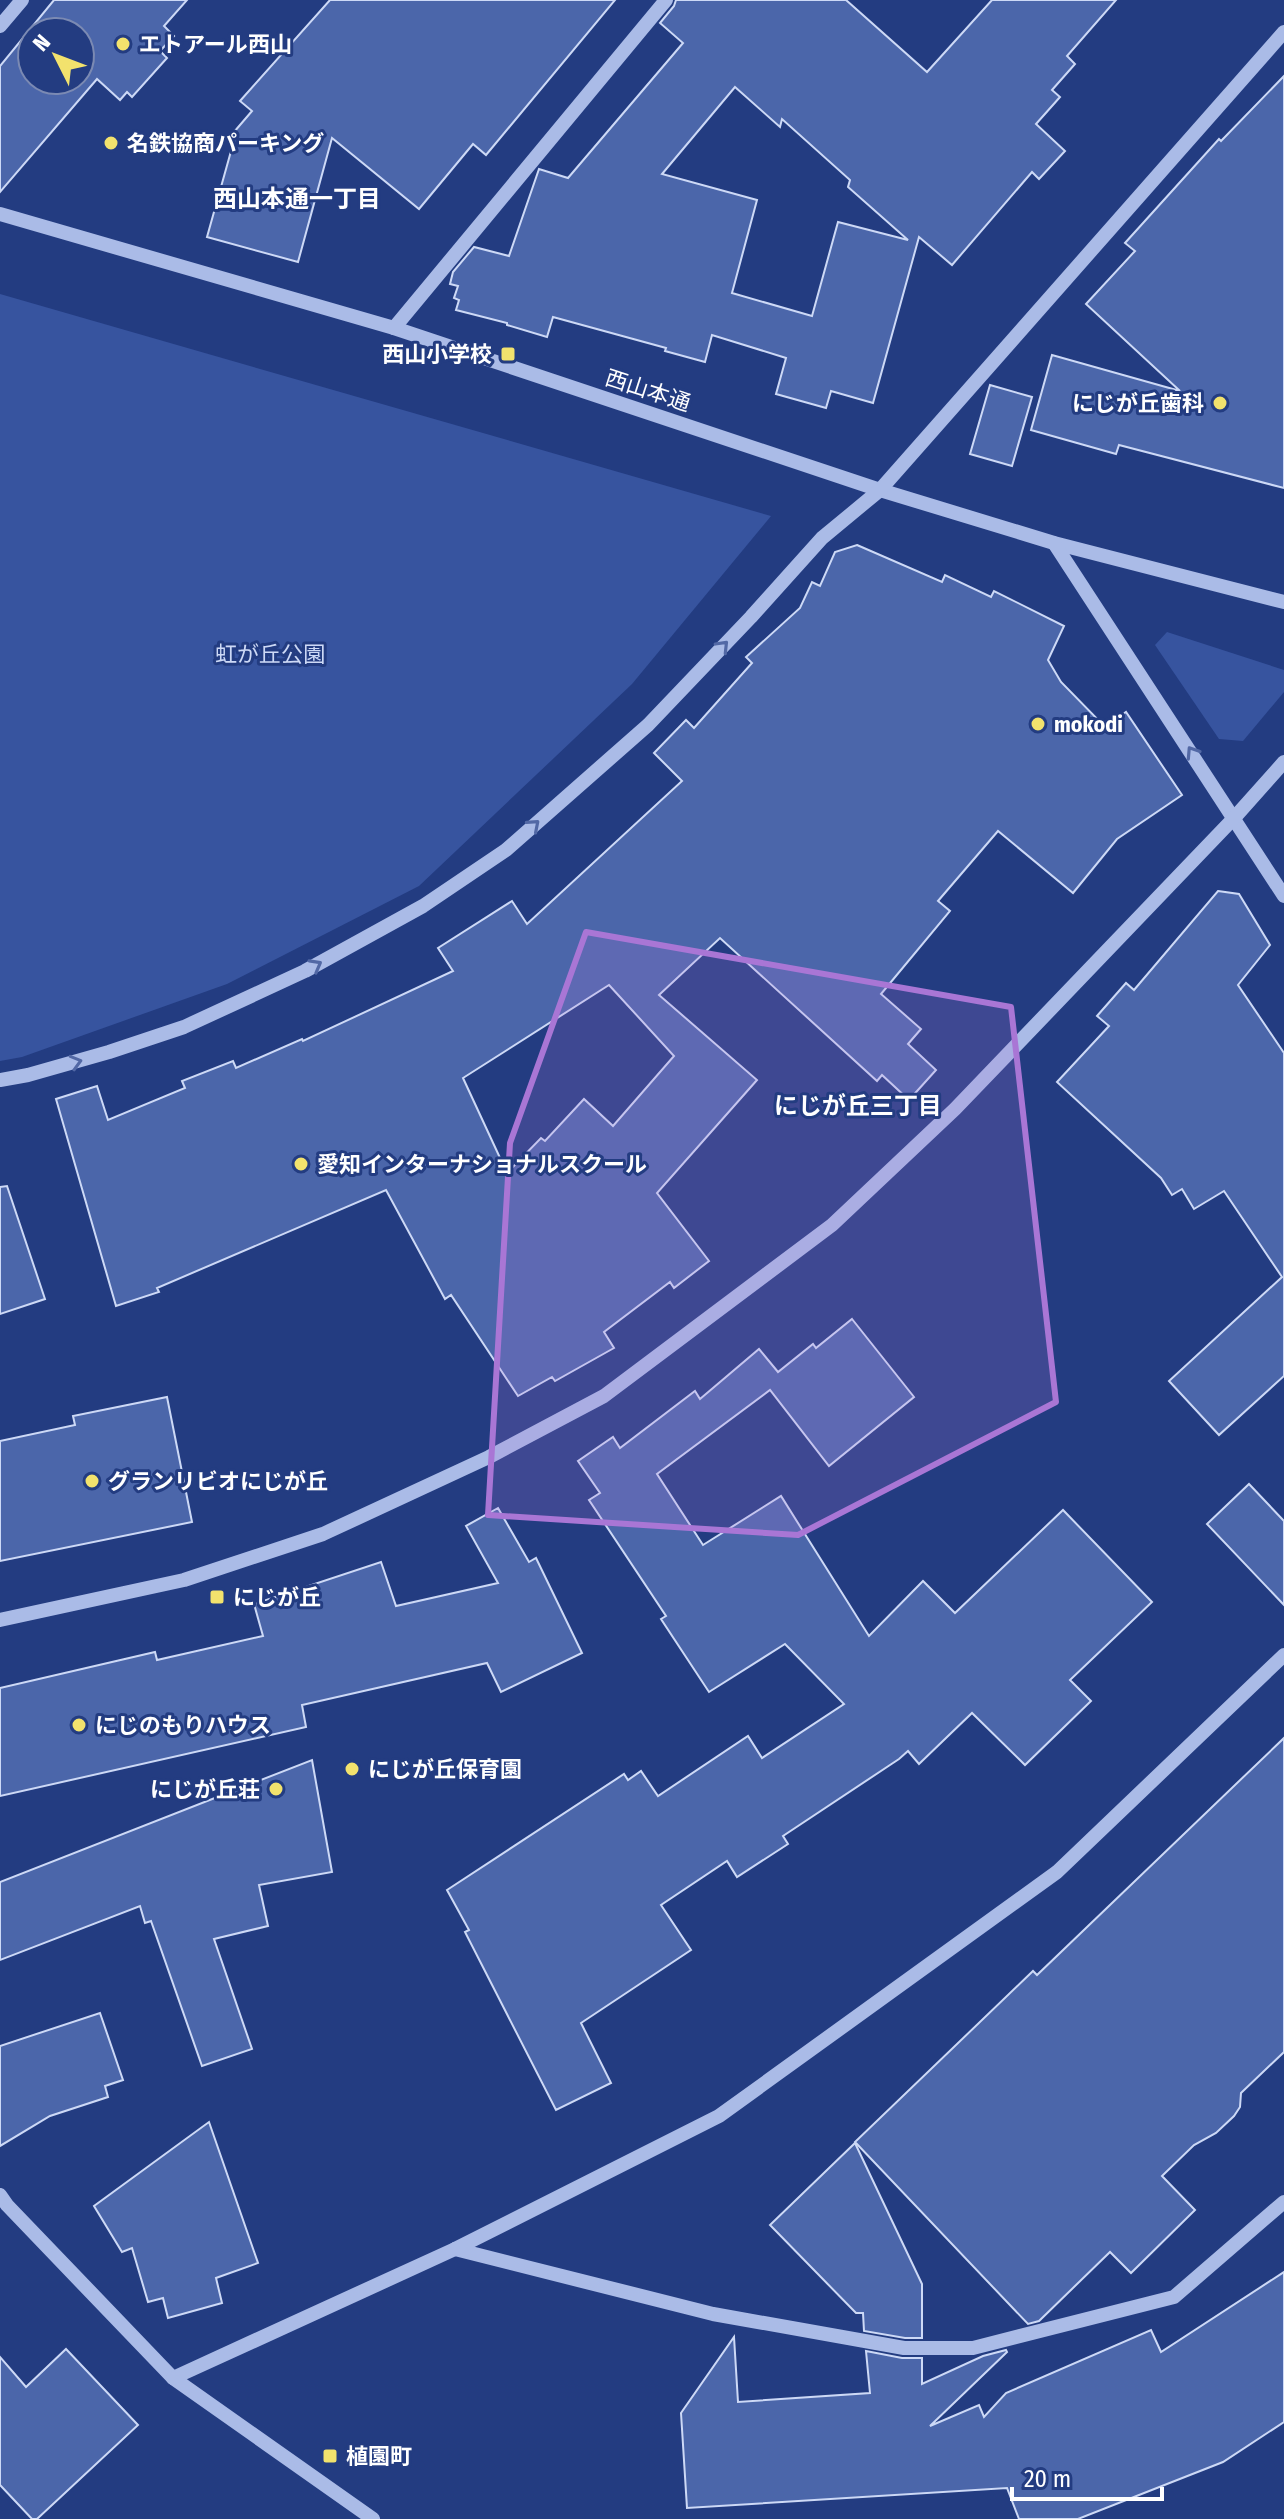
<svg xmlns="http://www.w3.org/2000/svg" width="1284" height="2519" font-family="'Fira Sans Condensed','Noto Sans JP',sans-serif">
  <rect width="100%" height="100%" fill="#233c81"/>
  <g fill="#37549f">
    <path d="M0,294L771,516L632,684L419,886L227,984L22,1057L0,1061Z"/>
    <path d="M1167,632L1284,670V692L1243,741L1219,739L1155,645Z"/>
  </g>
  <g fill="#4b66aa" stroke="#cdd9f6" stroke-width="2" fill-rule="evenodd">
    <path d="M54,0H187L164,26L174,36L160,51L167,58L132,97L127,92L120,100L97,79L0,192V66ZM32,32H80V80H32Z"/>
    <path d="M330,0H615L486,155L473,144L419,209L332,138L298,262L207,237L233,144L228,139L252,111L240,101Z"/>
    <path d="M676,0H846L927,72L992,0H1116L1067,56L1075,64L1052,90L1060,97L1036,124L1065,151L1039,179L1032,172L952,265L919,237L873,403L831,391L826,408L776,394L786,358L712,335L705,362L665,351L666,348L553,317L547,337L507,325V323L456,310L459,300L454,298L458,286L450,284L453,272L474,247L509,256L539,169L568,178L683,43L660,23L674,6ZM735,87L780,127L782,119L850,180L848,187L908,240L838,222L812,316L732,293L757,200L662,174Z"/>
    <path d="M1284,76V488L1119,445L1116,454L1031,430L1052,355L1180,391L1086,304L1135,251L1125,243L1219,139L1221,141Z"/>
    <path d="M990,385L1032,397L1012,466L970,454Z"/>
    <path d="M857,545L942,582L945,575L991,597L994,591L1064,626L1048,660L1061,682L1105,727L1126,712L1182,795L1117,839L1073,893L998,831L938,901L950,911L881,994L921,1029L908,1044L936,1070L909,1100L882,1075L877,1081L720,938L659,995L757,1080L657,1193L709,1261L674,1288L670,1282L604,1332L614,1348L555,1381L552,1377L518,1396L451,1295L445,1299L386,1190L157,1288L159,1292L116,1306L56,1099L97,1086L108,1120L185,1088L182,1081L233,1061L236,1068L302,1039L303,1041L453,971L438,948L512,901L527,924L682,781L654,753L686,720L694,728L752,663L746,657L800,608L812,582L820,586L835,552ZM609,985L674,1056L613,1126L584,1099L545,1141L541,1138L507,1173L463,1078Z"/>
    <path d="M1218,891L1239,894L1270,945L1238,985L1284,1053V1376L1219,1435L1169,1381L1282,1277L1224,1191L1194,1209L1182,1189L1172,1195L1161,1178L1057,1082L1109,1026L1097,1016L1126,983L1134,990Z"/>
    <path d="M7,1186L45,1299L0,1314V1187Z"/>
    <path d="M852,1319L914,1397L829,1466L770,1390L657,1474L703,1545L781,1496L869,1636L923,1581L955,1613L1063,1510L1152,1602L1070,1680L1091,1701L1025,1765L972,1713L919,1764L908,1751L899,1759L783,1836L788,1844L737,1877L727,1861L661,1905L691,1950L581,2023L611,2083L556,2110L465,1932L469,1930L447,1890L624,1774L628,1780L641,1771L658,1796L748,1736L762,1758L844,1704L785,1644L709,1692L661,1619L666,1616L589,1500L600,1493L578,1461L613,1437L620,1448L695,1391L700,1399L759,1349L778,1372L813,1344L816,1348Z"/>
    <path d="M167,1397L192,1522L0,1561V1441L75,1425L73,1416Z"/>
    <path d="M1249,1484L1284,1521V1605L1207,1524Z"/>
    <path d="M498,1508L529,1562L536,1558L582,1653L501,1692L487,1663L302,1705L306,1727L0,1796V1688L155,1652L157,1660L263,1636L254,1604L381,1562L396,1606L498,1583L466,1526Z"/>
    <path d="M1284,1738V2052L1241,2093L1240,2107L1234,2116L1216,2133L1194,2145L1162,2176L1195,2210L1131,2273L1110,2252L1039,2321L1028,2324L855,2142L1033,1971L1037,1975Z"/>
    <path d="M312,1760L332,1872L259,1885L268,1926L214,1939L252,2049L202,2066L151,1921L145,1923L140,1906L0,1960V1882Z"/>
    <path d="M100,2013L123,2080L105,2086L108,2097L50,2116L0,2146V2046Z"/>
    <path d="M209,2122L258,2263L216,2278L222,2303L168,2318L163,2298L148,2302L132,2248L122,2252L94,2206Z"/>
    <path d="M855,2143L922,2284V2338H905L864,2331L863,2313H856L770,2225Z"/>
    <path d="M1284,2272V2422L1223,2462L1078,2519H1019L1007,2488L687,2508L681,2413L734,2337L738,2402L870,2393L866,2351L902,2358H922V2384L983,2356L1006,2350L1007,2352L930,2426L979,2405L984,2417L1006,2393L1151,2330L1161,2352Z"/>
    <path d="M66,2349L138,2425L37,2519H32L0,2485V2357L26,2387Z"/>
  </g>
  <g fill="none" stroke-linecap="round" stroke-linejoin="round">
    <g stroke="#aabbe7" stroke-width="14">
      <path d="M0,26L22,0"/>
      <path d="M0,214L394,328L880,490L1054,543L1284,602"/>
      <path d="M394,328L666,0"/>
      <path d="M1054,543L1284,896"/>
      <path d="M0,1080L28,1075L109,1052L184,1027L305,971L423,906L506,850L648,725L751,617L822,538L880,490L1284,32"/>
      <path d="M0,1620L184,1580L323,1534L489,1457L604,1396L832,1225L955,1109L1235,817L1284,762"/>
      <path d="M0,2195L7,2205L173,2378L373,2519"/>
      <path d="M455,2249L713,2314L904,2348H973L1174,2297L1284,2202"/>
      <path d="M173,2378L455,2249L719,2116L1057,1872L1284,1655"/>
    </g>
  </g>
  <defs><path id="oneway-chevron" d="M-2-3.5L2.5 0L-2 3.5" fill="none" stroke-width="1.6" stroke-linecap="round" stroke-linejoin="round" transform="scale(2)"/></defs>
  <g stroke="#5268a5">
    <use href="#oneway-chevron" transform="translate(723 646) rotate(-46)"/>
    <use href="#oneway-chevron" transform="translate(1192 752) rotate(-123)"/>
    <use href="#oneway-chevron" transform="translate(534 825) rotate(-41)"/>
    <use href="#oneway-chevron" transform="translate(316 965) rotate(-29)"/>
    <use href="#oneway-chevron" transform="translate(76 1062) rotate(-16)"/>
  </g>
  <path fill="#a976d5" fill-opacity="0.2" stroke="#a976d5" stroke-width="6" stroke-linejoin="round" d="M586,932L1011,1007L1056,1402L798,1535L488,1515L510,1143Z"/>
  <g fill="#f2e26d" stroke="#233c81" stroke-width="3">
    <circle cx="123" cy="44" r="8"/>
    <circle cx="111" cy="143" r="8"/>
    <rect x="500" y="346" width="16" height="16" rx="4"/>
    <circle cx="1220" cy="403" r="8"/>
    <circle cx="1038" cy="724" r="8"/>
    <circle cx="301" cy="1164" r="8"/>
    <circle cx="92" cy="1481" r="8"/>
    <rect x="209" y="1589" width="16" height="16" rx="4"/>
    <circle cx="79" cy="1725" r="8"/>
    <circle cx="352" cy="1769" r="8"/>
    <circle cx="276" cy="1789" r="8"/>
    <rect x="322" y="2448" width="16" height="16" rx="4"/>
  </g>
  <g text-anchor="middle" stroke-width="6" stroke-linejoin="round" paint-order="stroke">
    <g font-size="22" font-weight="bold" fill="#fff" stroke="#233c81" text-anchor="start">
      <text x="139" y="52">エトアール西山</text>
      <text x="127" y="151">名鉄協商パーキング</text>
      <text x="492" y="362" text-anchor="end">西山小学校</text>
      <text x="1204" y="411" text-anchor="end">にじが丘歯科</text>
      <text x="1054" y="732">mokodi</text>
      <text x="317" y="1172">愛知インターナショナルスクール</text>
      <text x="108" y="1489">グランリビオにじが丘</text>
      <text x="233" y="1605">にじが丘</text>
      <text x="95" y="1733">にじのもりハウス</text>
      <text x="368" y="1777">にじが丘保育園</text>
      <text x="260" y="1797" text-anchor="end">にじが丘荘</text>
      <text x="346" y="2464">植園町</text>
    </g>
    <g font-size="22" fill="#fff" stroke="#233c81">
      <text transform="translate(648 390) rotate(18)" y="8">西山本通</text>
    </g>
    <g font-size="22" fill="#cdd9f6" stroke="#233c81">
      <text x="270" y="662">虹が丘公園</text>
    </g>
    <g font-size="24" font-weight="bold" fill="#fff" stroke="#233c81">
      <text x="297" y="207">西山本通一丁目</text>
      <text x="858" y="1114">にじが丘三丁目</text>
    </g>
  </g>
  <g transform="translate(56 56) rotate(312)"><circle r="38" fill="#233c81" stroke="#7b8ab3" stroke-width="2"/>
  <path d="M0-6L14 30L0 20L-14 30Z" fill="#f2e26d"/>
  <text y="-12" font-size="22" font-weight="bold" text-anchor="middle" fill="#ffffff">N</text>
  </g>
  <path d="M1012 2487v12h150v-12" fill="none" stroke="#ffffff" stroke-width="4"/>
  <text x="1024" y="2487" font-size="24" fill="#ffffff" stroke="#233c81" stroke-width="6" paint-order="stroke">20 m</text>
</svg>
